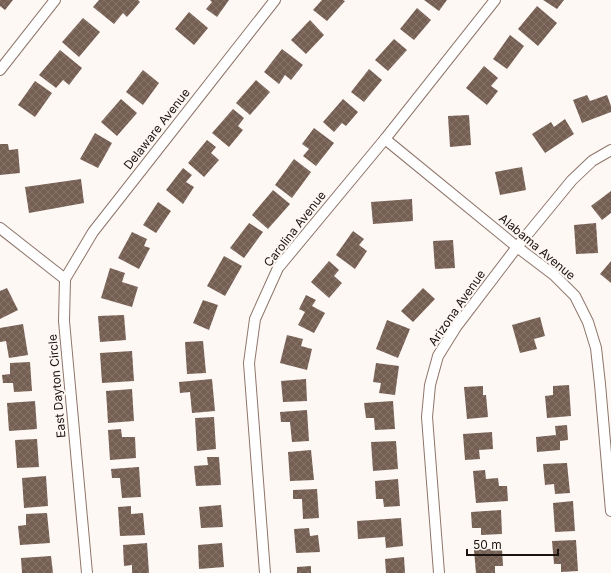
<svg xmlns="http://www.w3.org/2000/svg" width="611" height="573" font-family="Inter,sans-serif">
  <defs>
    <pattern id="building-cross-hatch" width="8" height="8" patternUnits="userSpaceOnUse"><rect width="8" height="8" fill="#755e52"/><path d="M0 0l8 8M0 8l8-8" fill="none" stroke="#86746b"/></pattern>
  </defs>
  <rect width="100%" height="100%" fill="#fef8f5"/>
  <g fill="url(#building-cross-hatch)">
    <path d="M0,0H13L5,10L0,6Z"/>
    <path d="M99,0H138L140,2L127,17L123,13L114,24L93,7Z"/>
    <path d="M210,0H229L217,17L206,9L212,2Z"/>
    <path d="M322,0H343L345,1L327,21L313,10Z"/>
    <path d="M424,0H447L439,11Z"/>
    <path d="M543,0H564L557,9Z"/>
    <path d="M537,6L557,23L538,46L518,29Z"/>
    <path d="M417,8L431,20L414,40L400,29Z"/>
    <path d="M189,12L208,28L194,45L175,29Z"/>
    <path d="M83,18L100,32L79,57L62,42Z"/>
    <path d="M310,20L324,35L306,54L291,40Z"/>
    <path d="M510,35L524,46L507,69L493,59Z"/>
    <path d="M394,39L407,50L388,71L375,60Z"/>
    <path d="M282,49L303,65L291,80L285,75L279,84L264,72Z"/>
    <path d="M60,50L82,68L69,85L63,80L56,88L39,75Z"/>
    <path d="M484,66L498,78L491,86L498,91L487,105L466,88Z"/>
    <path d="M369,69L382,80L364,102L351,92Z"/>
    <path d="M143,70L159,83L143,105L126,92Z"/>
    <path d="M256,80L270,92L250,115L236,103Z"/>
    <path d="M35,81L52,93L35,117L18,105Z"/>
    <path d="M587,95L590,101L607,95L611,106V112L582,123L573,100Z"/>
    <path d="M121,99L137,113L117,136L101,122Z"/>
    <path d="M343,99L358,112L346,126L342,123L334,132L323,122Z"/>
    <path d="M233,109L244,118L238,126L243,130L229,147L212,133Z"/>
    <path d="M469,115L471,145L450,147L448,116Z"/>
    <path d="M565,119L574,134L545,153L532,134L551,122L554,127Z"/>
    <path d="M314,128L334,143L316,166L303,156L309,149L302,144Z"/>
    <path d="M95,133L112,143L98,168L80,159Z"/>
    <path d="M207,140L216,147L211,153L219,160L204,177L188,163Z"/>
    <path d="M0,144H8L9,150L18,149L20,173L0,175Z"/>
    <path d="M294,159L311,172L292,198L275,185Z"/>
    <path d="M522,167L526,190L500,195L495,172Z"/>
    <path d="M183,168L192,175L186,182L194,187L183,204L166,190Z"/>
    <path d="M81,179L84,203L29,213L25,187Z"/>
    <path d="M273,190L290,204L268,229L252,215Z"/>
    <path d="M611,191V213L602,220L591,206Z"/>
    <path d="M412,199L413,221L373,224L371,202Z"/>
    <path d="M158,202L171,211L156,233L143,225Z"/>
    <path d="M249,223L263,232L244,258L230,248Z"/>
    <path d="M596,223L598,253L576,254L574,225Z"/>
    <path d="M353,231L364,239L359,245L367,251L355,269L336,255Z"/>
    <path d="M132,232L147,239L144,246L150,248L139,269L118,258Z"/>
    <path d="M453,240L455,268L435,269L433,241Z"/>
    <path d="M224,256L242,266L225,296L207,286Z"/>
    <path d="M329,261L339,270L334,276L342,283L329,298L311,282Z"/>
    <path d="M611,261V283L600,274Z"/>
    <path d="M110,268L125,273L122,282L138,287L132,307L101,298Z"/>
    <path d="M7,288L18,310L0,319V291Z"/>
    <path d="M423,288L435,299L413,322L401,311Z"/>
    <path d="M306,295L316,300L312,306L325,313L314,333L298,325L305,312L299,309Z"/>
    <path d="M203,300L218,305L209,330L193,323Z"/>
    <path d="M124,315L126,340L100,342L98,316Z"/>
    <path d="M540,317L545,336L534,339L537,349L520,353L512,325Z"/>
    <path d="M387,320L410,329L398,358L376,349Z"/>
    <path d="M23,324L28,355L9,358L6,341L0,342V328Z"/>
    <path d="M287,335L303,339L301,346L312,349L307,370L280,363Z"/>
    <path d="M203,341L206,373L187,374L185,342Z"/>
    <path d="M132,351L134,381L102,383L100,353Z"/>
    <path d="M30,362L32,391L14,392L13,383H3L2,375L10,374V363Z"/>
    <path d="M376,363L399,366L395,395L379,393L381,383L373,382Z"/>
    <path d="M212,379L215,411L192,413L190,392L180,393L179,382Z"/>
    <path d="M306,379L307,401L283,402L281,381Z"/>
    <path d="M569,385L571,416L547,418L545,396L553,395V386Z"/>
    <path d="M483,386V395H486L488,417L467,419L464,387Z"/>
    <path d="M132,389L134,421L108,423L106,391Z"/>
    <path d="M35,401L37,429L9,431L7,403Z"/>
    <path d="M393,401L395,429L375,430L374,418H366L364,403Z"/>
    <path d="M307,410L309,441L292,442L290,422H281L280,412Z"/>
    <path d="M214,417L216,449L197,451L195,418Z"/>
    <path d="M567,425L568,440L560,441V450L537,452L536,437L556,435L555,426Z"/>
    <path d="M121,429L122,437H135L136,458L110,460L108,430Z"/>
    <path d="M492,432L493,449L479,450L480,459L465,460L463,434Z"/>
    <path d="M37,439L39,467L17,468L15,440Z"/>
    <path d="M396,441L398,469L373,471L371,442Z"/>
    <path d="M311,450L314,480L290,481L288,452Z"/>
    <path d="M207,457H219L221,485L196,486L194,466L208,465Z"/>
    <path d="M567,463L570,493L555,494L554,484L545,485L543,464Z"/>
    <path d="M139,467L141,497L122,498L120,478H112L111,469Z"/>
    <path d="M485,470L486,479L498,478L499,486H507L508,501L476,503L473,471Z"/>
    <path d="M46,476L48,506L24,508L22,478Z"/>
    <path d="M398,479L400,506L384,507L383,499H376L375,481Z"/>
    <path d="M317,489L319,518L303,519L302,499H293V490Z"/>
    <path d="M573,501L575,531L555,532L553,503Z"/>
    <path d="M221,505L223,527L201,528L199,507Z"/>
    <path d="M131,506V514L143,513L145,535L120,536L118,507Z"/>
    <path d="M501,510L502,534L481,535V528H472L471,512Z"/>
    <path d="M47,513L50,543L20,545L18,526L26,525V514Z"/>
    <path d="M401,518L403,546L386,548L385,537L358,539L357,521Z"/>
    <path d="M309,528L310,536L318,535L320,552L296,553L294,529Z"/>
    <path d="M576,540L578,571L561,572V564H554L552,541Z"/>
    <path d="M147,543L149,573H132V565L124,566L123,545Z"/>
    <path d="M222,543L224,567L199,569L198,545Z"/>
    <path d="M502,548L503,566H495V573H476L474,550Z"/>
    <path d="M51,556L53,573H22L21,558Z"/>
    <path d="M404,557L405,573H386L385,559Z"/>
    <path d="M311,566V573H297V567Z"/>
  </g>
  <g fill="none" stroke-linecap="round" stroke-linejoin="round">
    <g stroke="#8e7569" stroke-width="12">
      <g id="minor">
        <path d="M0,70L55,0"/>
        <path d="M385,139L517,247L554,275L575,296L588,322L596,348L600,384L611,511"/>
        <path d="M0,228L65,279L64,321L87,573"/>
        <path d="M65,279L93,232L275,0"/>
        <path d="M265,573L249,363L255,319L278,268L385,139L495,0"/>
        <path d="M439,573L427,417L430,385L438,356L456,327L517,247L572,180L592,161L611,150"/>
      </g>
    </g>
    <use href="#minor" stroke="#fff" stroke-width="10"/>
  </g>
  <g text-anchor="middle" stroke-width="4" stroke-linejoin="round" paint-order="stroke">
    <g font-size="12" fill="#1c130e" stroke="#fef8f5">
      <text transform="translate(157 129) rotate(-52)" y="4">Delaware Avenue</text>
      <text transform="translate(295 229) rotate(-52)" y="4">Carolina Avenue</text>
      <text transform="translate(537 247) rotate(40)" y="4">Alabama Avenue</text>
      <text transform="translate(457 308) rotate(-55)" y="4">Arizona Avenue</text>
      <text transform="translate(57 386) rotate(-95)" y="4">East Dayton Circle</text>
    </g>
  </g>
  <path d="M467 549v6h91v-6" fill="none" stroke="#1c130e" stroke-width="2"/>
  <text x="473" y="549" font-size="12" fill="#1c130e" stroke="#fef8f5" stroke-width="3" paint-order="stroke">50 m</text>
</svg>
